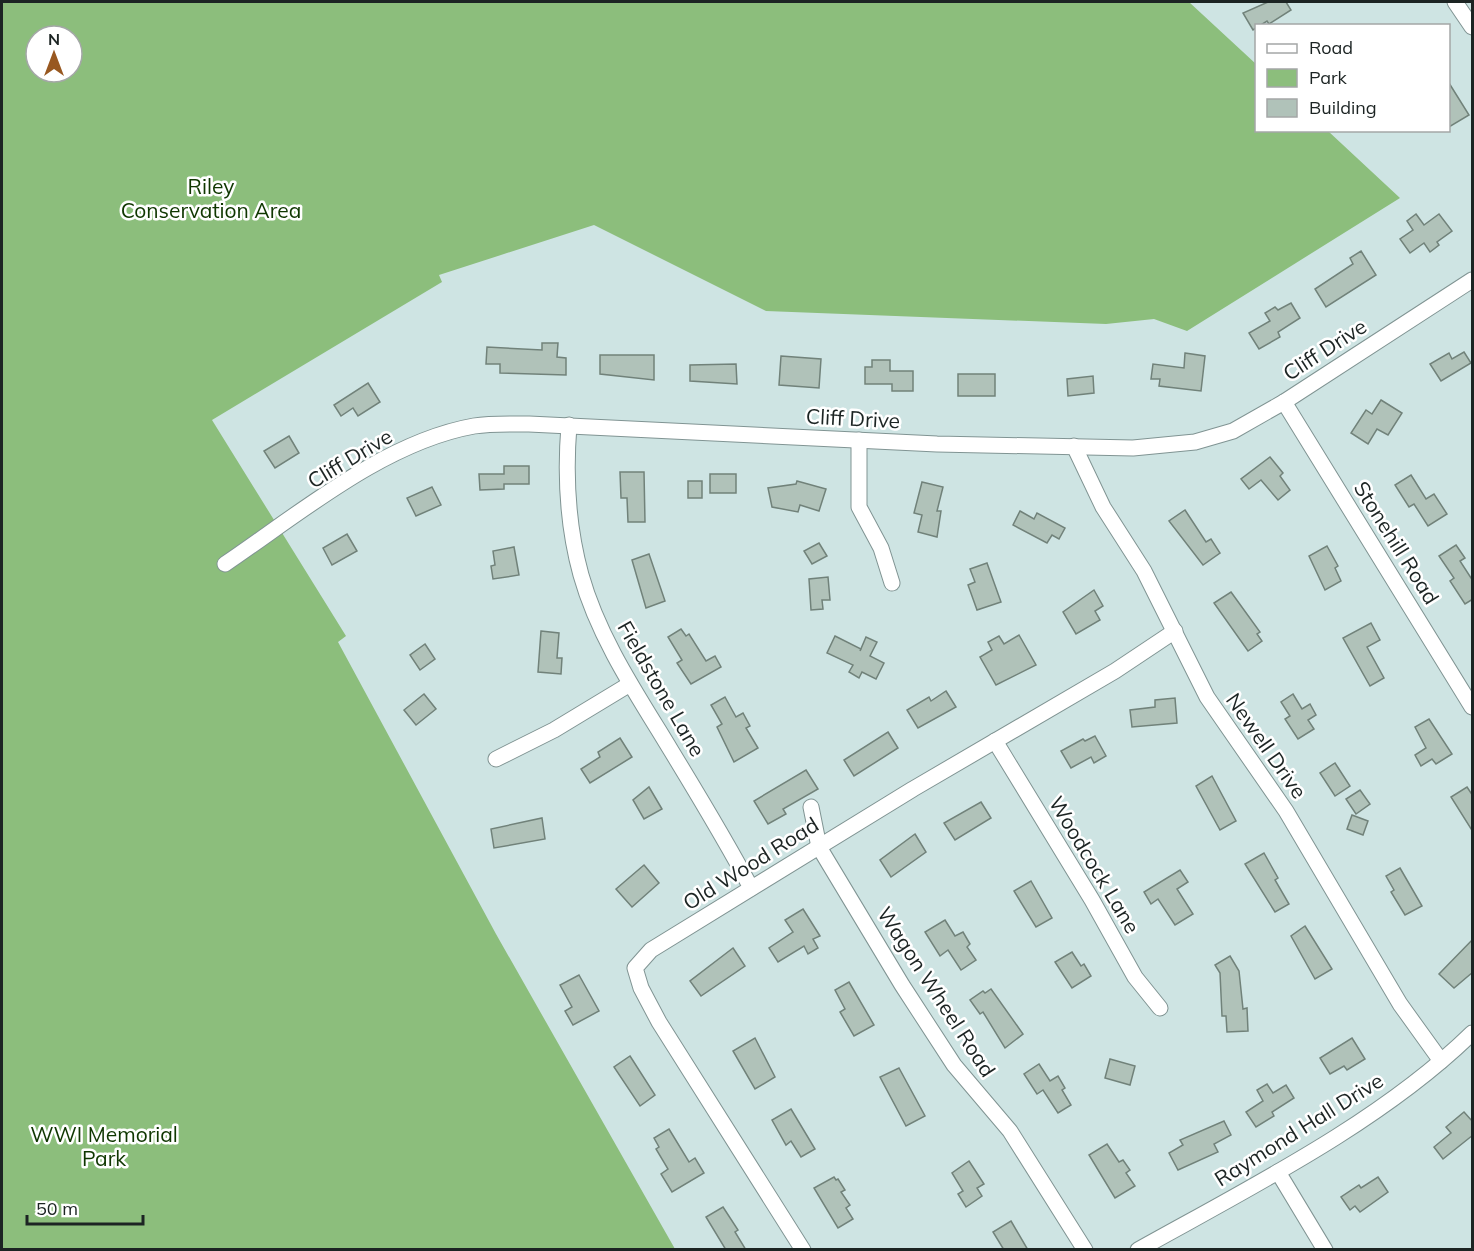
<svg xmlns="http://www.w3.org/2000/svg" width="1474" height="1251" font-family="Mulish,sans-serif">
  <rect width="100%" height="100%" fill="#cee4e3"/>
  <path fill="#8cbe7c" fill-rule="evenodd" d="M2,2H1189L1256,64V130L1328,131L1400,198L1187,331L1154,319L1106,324L766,311L594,225L439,275L442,282L212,420L346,636L338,642L496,934L675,1249L2,1250ZM36,36H72V72H36Z"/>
  <g fill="#b0c2b9" stroke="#71827a" stroke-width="1.5">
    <path d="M1268,2H1286L1291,10L1269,24L1267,21L1253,30L1243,13Z"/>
    <path d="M1449,83L1469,115L1449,127Z"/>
    <path d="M1416,214L1424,225L1439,214L1452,231L1437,242L1439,245L1430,252L1424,243L1410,253L1400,239L1413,230L1407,221Z"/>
    <path d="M1361,251L1376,275L1326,307L1315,289L1353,264L1350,258Z"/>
    <path d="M1291,303L1300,318L1278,332L1280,337L1259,349L1249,333L1270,321L1265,313L1275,307L1278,310Z"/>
    <path d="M542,343H558L557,357L566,358V375L500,373V364H486L487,347L542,350Z"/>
    <path d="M1464,352L1471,363L1441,381L1430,364L1449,353L1452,359Z"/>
    <path d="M1185,353L1205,356L1201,391L1159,386L1160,379H1151L1153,364L1184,368Z"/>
    <path d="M600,355H654V380L600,374Z"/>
    <path d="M781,356L821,359L819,388L779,385Z"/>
    <path d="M872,360H890V371H913V391H892V384H865V367H872Z"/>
    <path d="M736,364L737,384L690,381V365Z"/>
    <rect x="958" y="374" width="37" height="22"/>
    <path d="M1093,376L1094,393L1068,396L1067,379Z"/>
    <path d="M368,383L380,402L358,416L353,408L341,416L334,405Z"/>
    <path d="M1381,400L1402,413L1388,435L1377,429L1368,444L1351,433L1366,410L1372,414Z"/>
    <path d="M289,436L299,453L275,468L264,451Z"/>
    <path d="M1270,457L1283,473L1280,476L1290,490L1278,500L1261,480L1249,489L1241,479Z"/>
    <path d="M504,466H529V484H504V489L480,490L479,474H504Z"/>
    <path d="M620,472H644L645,522H628L627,498H621Z"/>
    <rect x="710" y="474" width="26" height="19"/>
    <path d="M1411,475L1426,499L1434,494L1447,514L1428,526L1414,504L1409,507L1395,485Z"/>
    <rect x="688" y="481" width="14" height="17"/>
    <path d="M797,481L826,489L819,511L800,505L798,512L772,507L768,488L796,484Z"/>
    <path d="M922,482L943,487L937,511H941L937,537L918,532L922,515L914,513Z"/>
    <path d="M432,487L441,505L416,516L407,498Z"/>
    <path d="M1185,510L1206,542L1211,539L1220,553L1203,565L1169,521Z"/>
    <path d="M1020,511L1034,519L1037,513L1065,528L1059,539L1052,535L1047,543L1013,525Z"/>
    <path d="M347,534L357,551L332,565L323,548Z"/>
    <path d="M819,543L827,556L812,564L804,551Z"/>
    <path d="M1456,545L1465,558L1460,561L1473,581V599L1465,604L1450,581L1454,578L1439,556Z"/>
    <path d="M1327,546L1338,566L1335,568L1341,581L1325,590L1309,556Z"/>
    <path d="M514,547L519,575L493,579L491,566L495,565L493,551Z"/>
    <path d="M649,554L665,601L646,608L632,560Z"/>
    <path d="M987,563L1001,602L977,610L968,585L975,582L970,569Z"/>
    <path d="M828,577L830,600H822L823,609L811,610L809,579Z"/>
    <path d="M1094,590L1103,606L1095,611L1100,620L1076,634L1063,612Z"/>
    <path d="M1231,592L1260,632L1257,634L1262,641L1248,651L1214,603Z"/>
    <path d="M1371,623L1380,640L1367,647L1384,678L1370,686L1343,638Z"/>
    <path d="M681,629L686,636L689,634L706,661L715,656L721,667L691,684L677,663L682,660L668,637Z"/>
    <path d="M541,631L559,633L557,658H562L561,674L538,672Z"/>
    <path d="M1019,635L1036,665L996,685L980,657L992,650L988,642L999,636L1004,644Z"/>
    <path d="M835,636L861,649L860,651L866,637L877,642L870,656L884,663L876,679L862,672L859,678L849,672L853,665L827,653Z"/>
    <path d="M425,644L435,659L420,670L410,655Z"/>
    <path d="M946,691L956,707L918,728L907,710L929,697L931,701Z"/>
    <path d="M424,694L436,709L416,725L404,710Z"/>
    <path d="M1293,694L1302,709L1310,704L1316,715L1308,720L1314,729L1298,739L1285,719L1290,716L1281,702Z"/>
    <path d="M725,697L736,717L743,713L750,726L746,728L758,748L734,762L717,727L722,724L711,705Z"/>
    <path d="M1175,698L1177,723L1132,727L1130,710L1155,707V700Z"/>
    <path d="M1429,719L1452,754L1436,764L1432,759L1421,766L1415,755L1426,748L1415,727Z"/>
    <path d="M888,732L898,748L854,776L844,760Z"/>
    <path d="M1095,736L1106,756L1094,763L1091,757L1071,768L1061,751L1083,739L1085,741Z"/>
    <path d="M620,738L632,757L590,783L581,769L600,757L598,752Z"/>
    <path d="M1335,763L1350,786L1335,796L1320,773Z"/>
    <path d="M806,770L818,789L783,809L786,814L768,824L754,801Z"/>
    <path d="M1212,776L1236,821L1220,830L1196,786Z"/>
    <path d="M649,787L662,809L644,819L633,800Z"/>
    <path d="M1467,787L1473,796V832L1451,797Z"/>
    <path d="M1360,790L1370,804L1356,814L1346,799Z"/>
    <path d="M981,802L991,818L955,840L944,823Z"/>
    <path d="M1352,815L1368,821L1363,835L1347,829Z"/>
    <path d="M542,818L545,839L494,848L491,829Z"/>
    <path d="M915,834L926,852L891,877L880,860Z"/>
    <path d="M1264,853L1278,878L1275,880L1289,904L1275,912L1245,864Z"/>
    <path d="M644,865L659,883L632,907L616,889Z"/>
    <path d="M1400,868L1422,906L1405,915L1391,892L1394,890L1386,876Z"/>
    <path d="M1180,870L1188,882L1177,889L1193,914L1175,925L1158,899L1151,904L1144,892Z"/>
    <path d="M1031,881L1052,918L1036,927L1014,891Z"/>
    <path d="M803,909L820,936L813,939L818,948L808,954L804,946L778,962L769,948L793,932L785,920Z"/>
    <path d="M945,920L955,936L963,932L970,944L967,947L976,960L961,970L948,950L940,956L925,932Z"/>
    <path d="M1305,926L1332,969L1315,979L1291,936Z"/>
    <path d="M1473,939V972L1454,988L1439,974Z"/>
    <path d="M733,948L745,966L701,996L690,981Z"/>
    <path d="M1072,952L1081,966L1084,964L1091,976L1072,988L1055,962Z"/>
    <path d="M1230,956L1239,971L1243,1009L1247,1008L1248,1031L1227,1032L1226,1016H1222L1220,973L1215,965Z"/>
    <path d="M579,975L599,1011L573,1025L565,1011L572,1007L560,985Z"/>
    <path d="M849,982L874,1025L854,1036L840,1012L845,1009L835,990Z"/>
    <path d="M991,989L1023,1034L1005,1048L983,1012L980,1014L970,1000L983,991L985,993Z"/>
    <path d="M755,1038L775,1077L755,1089L733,1051Z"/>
    <path d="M1352,1038L1365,1059L1347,1070L1344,1066L1330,1074L1320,1058Z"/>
    <path d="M630,1056L655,1095L640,1106L614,1067Z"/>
    <path d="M1110,1059L1135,1066L1130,1085L1105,1078Z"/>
    <path d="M1039,1064L1050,1081L1058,1076L1065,1088L1062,1090L1071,1105L1058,1113L1043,1090L1037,1094L1024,1074Z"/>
    <path d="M899,1068L925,1116L906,1126L880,1077Z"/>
    <path d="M1267,1084L1273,1093L1286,1085L1294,1098L1272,1112L1274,1116L1256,1127L1246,1112L1263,1101L1257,1090Z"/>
    <path d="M791,1109L815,1149L801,1157L791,1141L786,1145L772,1120Z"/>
    <path d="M1464,1112L1473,1122V1135L1443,1159L1434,1147L1451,1133L1446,1127Z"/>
    <path d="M1224,1121L1231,1135L1214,1144L1218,1152L1178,1170L1169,1153L1183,1145L1180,1140Z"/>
    <path d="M669,1129L689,1162L695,1158L704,1173L672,1192L661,1174L668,1169L656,1149L659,1147L654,1138Z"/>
    <path d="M1107,1144L1119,1162L1123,1160L1130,1170L1126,1173L1135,1186L1115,1198L1089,1155Z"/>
    <path d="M969,1161L984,1184L977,1188L982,1196L966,1207L958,1194L963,1191L952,1173Z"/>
    <path d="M834,1177L836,1180L838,1179L845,1190L841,1192L850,1205L846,1208L853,1219L838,1228L814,1188Z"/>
    <path d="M1378,1177L1388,1192L1360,1212L1355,1206L1350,1210L1341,1197L1359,1185L1361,1188Z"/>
    <path d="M723,1207L738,1230L735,1232L746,1250H726L706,1217Z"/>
    <path d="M1011,1221L1028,1250H1004L993,1232Z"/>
  </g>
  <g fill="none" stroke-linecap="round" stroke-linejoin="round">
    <g stroke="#809493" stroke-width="17">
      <g id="minor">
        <path d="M1455,2L1472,27"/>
        <path d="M1284,402L1472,707"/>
        <path d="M569,425C565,474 568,528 581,575C597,632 630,684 661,734C692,785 723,835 751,888"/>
        <path d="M859,440V507L881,548L892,583"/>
        <path d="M1074,446L1103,507L1144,571L1207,697L1286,811L1400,1004L1441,1061"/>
        <path d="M225,564C299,514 384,442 474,426C492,423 511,424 529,424L937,444L1133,448L1195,442L1233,431L1284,402L1472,280"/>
        <path d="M995,741L1092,900L1135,977L1160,1008"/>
        <path d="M496,759L554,730L630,684"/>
        <path d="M811,807L819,847L902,985L954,1065L1010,1131L1085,1250"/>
        <path d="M1278,1172L1325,1250"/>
        <path d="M803,1250L659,1022L641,988L635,968L651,950L913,789L1115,671L1175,631"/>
        <path d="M1138,1250C1249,1188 1381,1122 1472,1033"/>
      </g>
    </g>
    <use href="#minor" stroke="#fff" stroke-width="15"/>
  </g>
  <g text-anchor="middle" stroke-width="5" stroke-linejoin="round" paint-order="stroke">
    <g font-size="21" fill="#0f3700" stroke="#fff">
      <text x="211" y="194">Riley<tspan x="211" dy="24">Conservation Area</tspan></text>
      <text x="104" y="1142">WWI Memorial<tspan x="104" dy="24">Park</tspan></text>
    </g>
    <g font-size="21" fill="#1c2423" stroke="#fff">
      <text transform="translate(1325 350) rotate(-33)" y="7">Cliff Drive</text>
      <text transform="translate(853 419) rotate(3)" y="7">Cliff Drive</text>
      <text transform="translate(350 459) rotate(-31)" y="7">Cliff Drive</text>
      <text transform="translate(1396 543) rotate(58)" y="7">Stonehill Road</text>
      <text transform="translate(661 689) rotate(60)" y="7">Fieldstone Lane</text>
      <text transform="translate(1266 746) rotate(55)" y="7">Newell Drive</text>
      <text transform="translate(751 864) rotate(-32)" y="7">Old Wood Road</text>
      <text transform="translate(1094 865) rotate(59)" y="7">Woodcock Lane</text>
      <text transform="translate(936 992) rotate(57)" y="7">Wagon Wheel Road</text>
      <text transform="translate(1299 1130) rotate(-32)" y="7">Raymond Hall Drive</text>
    </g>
  </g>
  <rect width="1474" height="1251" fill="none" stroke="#1c2423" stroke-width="6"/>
  <rect x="1255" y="24" width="195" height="108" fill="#ffffff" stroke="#a4a7a7" stroke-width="1.5"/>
  <rect x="1267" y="44" width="30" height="9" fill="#ffffff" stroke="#a4a7a7" stroke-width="1.5"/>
  <text x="1309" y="54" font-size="18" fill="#1c2423">Road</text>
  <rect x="1267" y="69" width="30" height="18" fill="#8cbe7c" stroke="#a4a7a7" stroke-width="1.5"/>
  <text x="1309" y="84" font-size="18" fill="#1c2423">Park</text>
  <rect x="1267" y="99" width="30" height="18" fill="#b0c2b9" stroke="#a4a7a7" stroke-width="1.5"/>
  <text x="1309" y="114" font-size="18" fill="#1c2423">Building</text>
  <g transform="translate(54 54)"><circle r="28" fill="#ffffff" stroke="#a4a7a7" stroke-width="1.5"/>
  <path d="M0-4.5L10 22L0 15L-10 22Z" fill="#985820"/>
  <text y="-9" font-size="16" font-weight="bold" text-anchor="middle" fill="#1c2423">N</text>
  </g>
  <path d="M27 1215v9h116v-9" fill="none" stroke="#1c2423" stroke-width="3"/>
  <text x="36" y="1215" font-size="18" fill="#1c2423" stroke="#ffffff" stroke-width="4.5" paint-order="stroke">50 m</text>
</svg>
